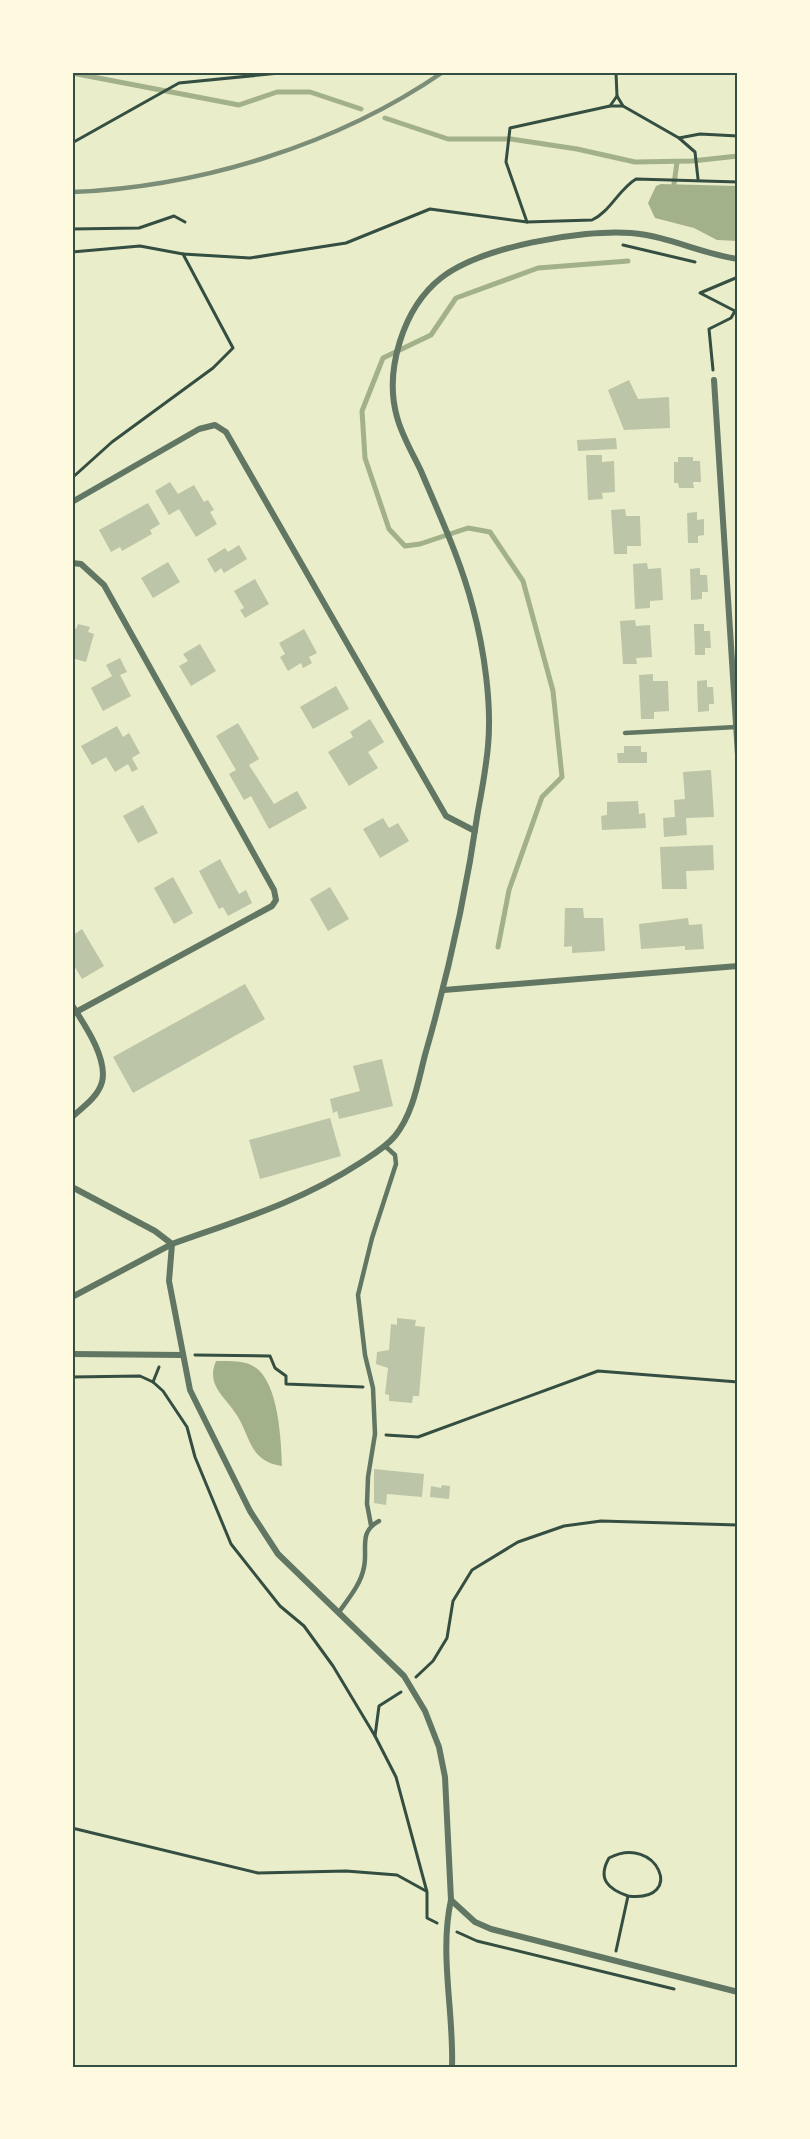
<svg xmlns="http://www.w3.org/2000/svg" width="810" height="2139" font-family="Poppins,sans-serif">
  <rect width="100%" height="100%" fill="#e9edc9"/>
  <g fill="#a3b18a">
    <path d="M661,184L738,186V241L717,240L694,228L655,218L648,203L656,186Z"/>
    <path d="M216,1361C227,1361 243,1360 253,1366C279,1380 281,1441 282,1466C250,1461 251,1439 238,1417C227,1398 205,1386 216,1361Z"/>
  </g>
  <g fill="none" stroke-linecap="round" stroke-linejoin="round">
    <g stroke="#a3b18a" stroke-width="5">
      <path d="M72,73L239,105L277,92H310L361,109"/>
      <path d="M385,118L448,139H511L577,149L635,162L692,161L738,156"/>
      <path d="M674,184L677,162"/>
      <path d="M498,947L509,890L542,797L562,777L553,691L523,581L490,532L468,528L420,544L405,546L389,529L365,458L362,411L383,358L431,335L456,298L538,268L628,261"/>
    </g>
  </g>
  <g fill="#bcc5a7">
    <path d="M629,380L638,399L669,397L670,428L624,430L608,390Z"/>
    <path d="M616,438L617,449L578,451L577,440Z"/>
    <path d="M586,455H602V462L614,461L615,492L602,493L603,499L588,500Z"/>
    <path d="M678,457H693V461H700L701,482H693L694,488H679L678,483H674V462H678Z"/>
    <path d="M170,482L178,494L194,485L204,502L208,500L214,510L210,512L217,524L196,537L179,509L169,515L155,491Z"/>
    <path d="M148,503L160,524L150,530L152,534L122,551L120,547L111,552L99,530Z"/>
    <path d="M625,509L626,516H640L641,546H627V554H614L611,510Z"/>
    <path d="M697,512V520L704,519V535L698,536V543H688L687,513Z"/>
    <path d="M239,545L247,559L224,573L221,568L215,573L207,559L225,548L228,552Z"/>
    <path d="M168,562L180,582L153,598L141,578Z"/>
    <path d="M647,563L648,569L661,568L663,600L650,601V608L635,609L633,564Z"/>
    <path d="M700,568V575H707L708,592H702V599L691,600L690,569Z"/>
    <path d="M255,579L269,604L245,618L240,610L244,608L234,591Z"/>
    <path d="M635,620L636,626L650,625L652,657L636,658L637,664H623L620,621Z"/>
    <path d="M78,624L90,627L88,632L94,634L86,662L72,658V627L76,629Z"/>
    <path d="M694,624H704V631H710L711,648H705V655H695Z"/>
    <path d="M304,629L317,653L309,657L312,663L303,668L301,663L288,671L280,657L285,654L279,643Z"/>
    <path d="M200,644L216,671L191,686L179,666L188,661L183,654Z"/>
    <path d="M120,658L127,672L120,675L131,696L103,711L91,688L112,676L106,665Z"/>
    <path d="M653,674V681H668L669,711L654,712V719H641L639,675Z"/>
    <path d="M707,680V687H713L714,704H709V711L698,712L697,681Z"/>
    <path d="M336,686L349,709L313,729L300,707Z"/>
    <path d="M370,719L384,742L368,752L378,768L349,786L328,752L353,737L350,732Z"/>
    <path d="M238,723L259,759L249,765L274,804L297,791L307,808L269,829L251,796L244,800L229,774L236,770L216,736Z"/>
    <path d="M117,726L123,737L129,733L140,753L132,758L138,769L132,772L128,764L115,772L106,757L92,765L81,746Z"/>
    <path d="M624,746H641V752H647V763H618L617,753H624Z"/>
    <path d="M711,770L714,817L686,818L687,835L664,837L663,818L675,817L674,800L685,799L683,772Z"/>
    <path d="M638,801L639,814L645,813L646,828L602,830L601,816L607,815V802Z"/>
    <path d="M143,805L158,833L138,843L123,816Z"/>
    <path d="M383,818L389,828L398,823L409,841L380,858L363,829Z"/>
    <path d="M713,845L714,870L686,871L687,889H662L660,847Z"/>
    <path d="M220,859L239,894L246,890L252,903L228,916L223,907L219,909L199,871Z"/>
    <path d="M173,877L193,913L174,924L154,888Z"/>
    <path d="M330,887L349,919L328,931L310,899Z"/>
    <path d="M565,908H583L584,918H603L605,951L572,953V946L564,947Z"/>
    <path d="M688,918L689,925L702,924L704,949L685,950V946L641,949L639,924Z"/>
    <path d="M82,929L104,966L82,979L72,962V936Z"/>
    <path d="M245,984L265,1019L133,1093L113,1057Z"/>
    <path d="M382,1059L393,1106L339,1119L337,1111L333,1113L330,1099L360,1091L353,1066Z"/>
    <path d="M330,1118L341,1156L260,1179L249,1140Z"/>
    <path d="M397,1318L416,1320L415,1326L425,1327L419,1396H413L412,1403L389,1401V1395L385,1394L388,1368L376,1364L377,1352L389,1350L391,1324L397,1325Z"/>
    <path d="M374,1469L424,1474L422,1497L387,1494L386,1505L374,1503Z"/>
    <path d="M442,1485L450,1486L449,1499L430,1497L431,1486L441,1488Z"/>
  </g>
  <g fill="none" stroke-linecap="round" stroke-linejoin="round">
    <g stroke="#344e41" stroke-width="3">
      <path d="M621,72L616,73L617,96L623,106L679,138L695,152L698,179"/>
      <path d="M610,106L617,96"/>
      <path d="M679,138L700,134L738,136"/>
      <path d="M72,143L179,83L290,72"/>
      <path d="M527,222L506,162L510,128L610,106H623"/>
      <path d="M72,229L139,228L174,216L185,222"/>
      <path d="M623,245L695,262"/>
      <path d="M72,252L140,246L183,254L233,348L213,368L112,442L72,478"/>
      <path d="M183,254L250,258L346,243L430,209L527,222L592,220C610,212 619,189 636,179L738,182"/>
      <path d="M713,370L709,329L731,318L735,311L700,293L738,277"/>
      <path d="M195,1355L270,1356L275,1368L286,1376V1384L363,1387"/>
      <path d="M72,1377L140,1376L153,1382L163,1391L187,1427L195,1457L231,1544L280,1606L304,1626L333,1666L375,1736L396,1777L427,1892V1918L437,1923"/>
      <path d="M153,1382L159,1367"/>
      <path d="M386,1435L418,1437L598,1371L738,1382"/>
      <path d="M416,1677L433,1661L447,1638L453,1601L472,1570L518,1542L564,1526L601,1521L738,1525"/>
      <path d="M375,1736L379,1706L401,1692"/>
      <path d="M72,1828L258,1873L346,1871L397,1875L426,1891"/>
      <path d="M457,1932L477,1941L674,1989"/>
      <path d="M616,1951L628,1896C608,1889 597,1879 609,1858C657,1833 687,1903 628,1896"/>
    </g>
    <g stroke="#617663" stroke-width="4.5">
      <path d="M625,733L736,727"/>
      <path d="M371,1525L367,1504L368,1477L375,1434L373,1388L365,1355L358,1295L372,1238L396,1164L395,1155L385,1146"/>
      <path d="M339,1612C349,1598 361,1584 364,1567C368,1549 358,1532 379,1521"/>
    </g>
    <g stroke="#617663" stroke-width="6">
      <path d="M738,259C702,254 668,236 631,233C582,229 480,247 441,278C403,308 384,371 397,417C402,436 413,454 421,471C440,516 461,561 473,608C484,649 492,704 488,746C486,768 482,790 478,811C466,894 448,975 425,1055C418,1082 413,1114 395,1136C385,1148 372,1155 360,1163C300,1202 239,1220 172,1244L169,1281L190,1390L250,1511L278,1554L404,1676L425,1711L439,1747L445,1777L451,1900L475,1922L491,1929L738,1992"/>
      <path d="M714,380L738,755"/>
      <path d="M72,502L199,429L215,425L226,432L446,816L475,831"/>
      <path d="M72,563L81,564L104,585L274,890L276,900L272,906L76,1012"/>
      <path d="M444,990L738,966"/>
      <path d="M72,1005C84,1024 108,1058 102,1082C98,1097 83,1107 72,1117"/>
      <path d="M72,1187L155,1231L172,1244L72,1297"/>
      <path d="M72,1354L183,1355"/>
      <path d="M451,1900C439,1954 454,2012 452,2067"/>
    </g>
    <path stroke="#7c8e77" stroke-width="4.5" d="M72,192C200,187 337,145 443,72"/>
  </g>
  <rect width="810" height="2139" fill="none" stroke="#fefae0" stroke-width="147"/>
  <rect x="74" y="74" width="662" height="1992" fill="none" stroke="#344e41" stroke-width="2"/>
</svg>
